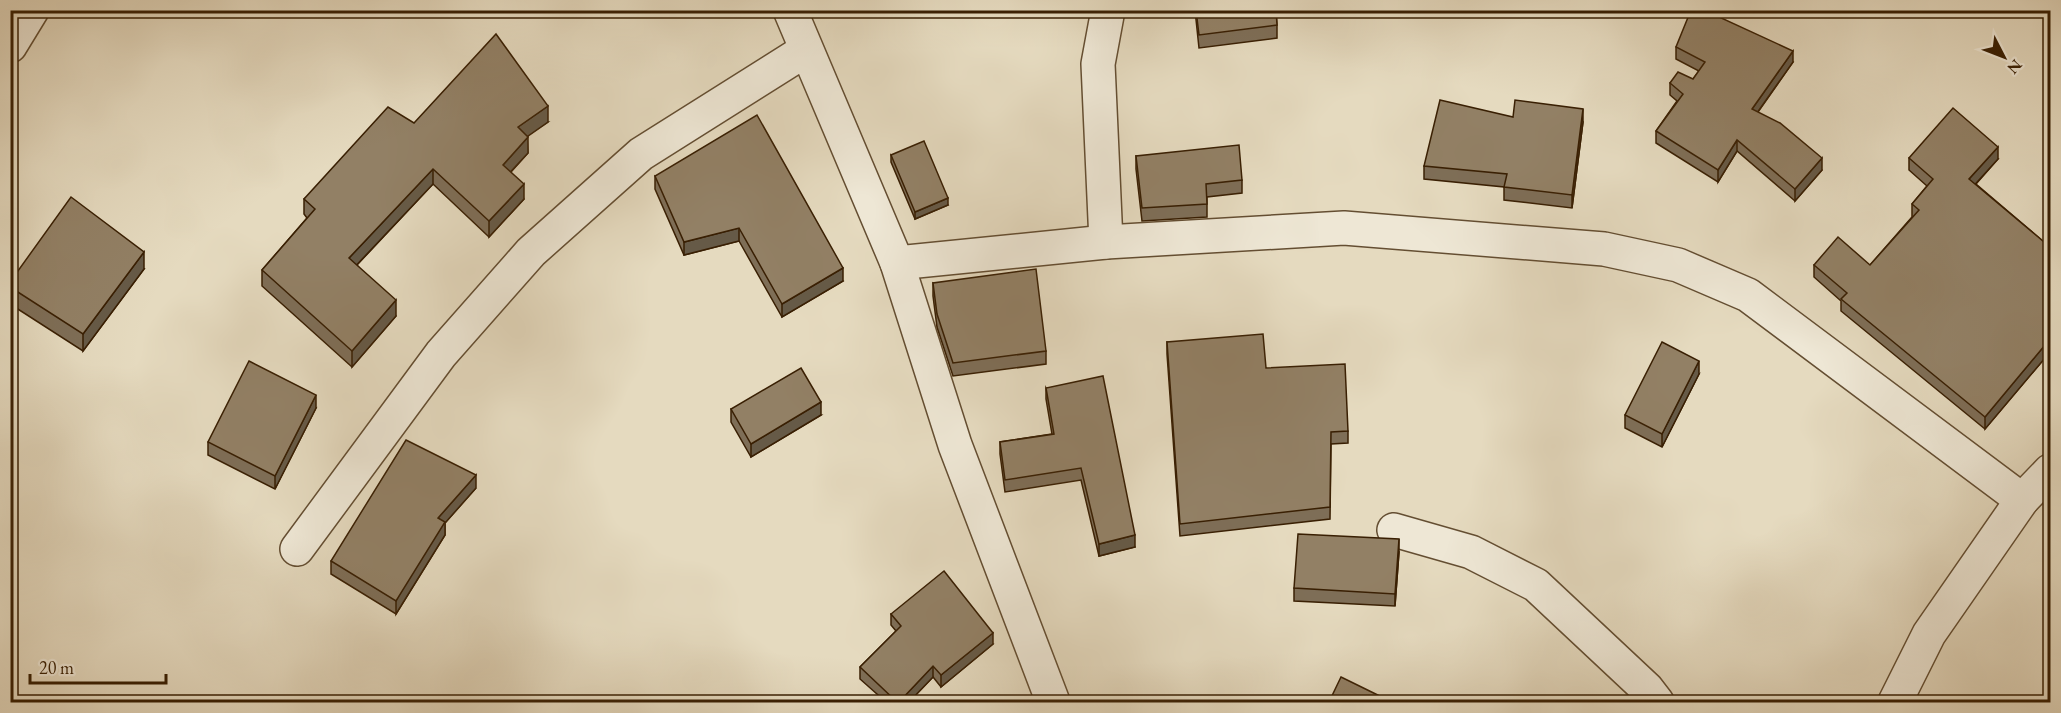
<svg xmlns="http://www.w3.org/2000/svg" width="2061" height="713" font-family="'EB Garamond',serif">
  <rect width="100%" height="100%" fill="#e5dabf"/>
  <filter id="stains"><feTurbulence type="fractalNoise" baseFrequency=".00333" numOctaves="4"/><feColorMatrix values="0 0 0 0 .2 0 0 0 0 .09 0 0 0 0 .02 0 0 0 .5 -.17"/></filter>
  <radialGradient id="worn" r=".72"><stop offset=".6" stop-color="#630" stop-opacity="0"/><stop offset="1" stop-color="#630" stop-opacity=".3"/></radialGradient>
  <g fill="none" stroke-linecap="round" stroke-linejoin="round">
    <g stroke="#644e32" stroke-width="36">
      <g id="street">
        <path d="M790,10L897,263L955,445L1053,702"/>
        <path d="M10,46L32,10"/>
        <path d="M1106,242L1098,64L1108,10"/>
        <path d="M897,263L1106,242L1344,228L1604,249L1678,265L1748,295L2022,500"/>
        <path d="M1394,530L1471,552L1536,585L1647,689L1657,702"/>
        <path d="M297,549L441,354L531,252L641,154L806,50"/>
        <path d="M1895,702L1929,634L2022,500L2050,471"/>
      </g>
    </g>
    <use href="#street" stroke="#eee7d5" stroke-width="33"/>
  </g>
  <g fill="#7e6e57" stroke="#391f03" stroke-width="1.5">
    <path d="M1195,10H1276L1277,25V38L1199,48Z"/>
    <path d="M1676,47L1793,62L1758,112L1822,170L1795,201L1737,151L1718,182L1656,143V131L1677,101L1670,95V83L1693,79L1699,71L1676,59Z"/>
    <path d="M1513,117L1583,122L1572,208L1504,200V187L1424,179V166Z"/>
    <path d="M548,122L527,136L528,153L511,172L524,199L489,237L433,184L357,265L396,316L352,367L262,286V270L307,218L304,214V199L414,123Z"/>
    <path d="M891,155L948,205L915,219L891,162Z"/>
    <path d="M1136,156L1242,180V193L1207,197V217L1142,221L1136,169Z"/>
    <path d="M1909,158L1998,159L1976,184L2050,247V352L1985,429L1841,311V301L1814,277V265H1870L1912,217V204L1927,186L1909,170Z"/>
    <path d="M655,176L843,281L782,317L739,241L684,255L655,189Z"/>
    <path d="M144,269L83,351L10,304V282Z"/>
    <path d="M933,283L1046,351V364L953,376L937,327L933,296Z"/>
    <path d="M1167,342L1266,368L1348,431V443L1331,444L1330,519L1180,536L1167,354Z"/>
    <path d="M1699,374L1662,447L1625,428V415Z"/>
    <path d="M1046,388L1135,547L1099,556L1081,480L1005,492L1000,454V442L1052,434L1046,399Z"/>
    <path d="M316,408L275,489L208,455V442Z"/>
    <path d="M731,409L821,415L751,457L731,422Z"/>
    <path d="M476,488L445,523V535L396,614L331,574V561Z"/>
    <path d="M1399,552L1395,606L1294,601V588Z"/>
    <path d="M891,614L993,644L941,687L933,677L909,702H886L860,679V667L896,631L891,625Z"/>
  </g>
  <g fill="#665a47" stroke="#391f03" stroke-width="1.5">
    <path d="M1793,51V62L1752,120V109Z"/>
    <path d="M548,106V122L518,143V127Z"/>
    <path d="M1583,109V122L1572,208V195Z"/>
    <path d="M528,137V153L503,180V165Z"/>
    <path d="M1737,140V151L1718,182V170Z"/>
    <path d="M1998,147V159L1969,191V179Z"/>
    <path d="M1822,158V170L1795,201V189Z"/>
    <path d="M433,169V184L349,273V258Z"/>
    <path d="M524,184V199L489,237V221Z"/>
    <path d="M948,198V205L915,219V212Z"/>
    <path d="M739,228V241L684,255V242Z"/>
    <path d="M144,252V269L83,351V334Z"/>
    <path d="M843,268V281L782,317V304Z"/>
    <path d="M396,300V316L352,367V351Z"/>
    <path d="M2050,339V352L1985,429V417Z"/>
    <path d="M1699,361V374L1662,447V434Z"/>
    <path d="M316,395V408L275,489V476Z"/>
    <path d="M821,402V415L751,457V444Z"/>
    <path d="M476,475V488L445,523V535L396,614V601L438,518Z"/>
    <path d="M1135,535V547L1099,556V544Z"/>
    <path d="M1399,539V552L1395,606V594Z"/>
    <path d="M993,633V644L941,687V675Z"/>
    <path d="M933,666V677L909,702H899Z"/>
  </g>
  <g fill="#928065" stroke="#391f03" stroke-width="1.5">
    <path d="M1196,10H1276L1277,25L1199,35Z"/>
    <path d="M1691,10H1704L1793,51L1752,109L1780,123L1822,158L1795,189L1737,140L1718,170L1656,131L1683,94L1670,83L1678,72L1693,79L1705,62L1676,47Z"/>
    <path d="M496,34L548,106L518,127L528,137L503,165L524,184L489,221L433,169L349,258L396,300L352,351L262,270L315,209L304,199L388,107L414,123Z"/>
    <path d="M1440,100L1513,117L1515,100L1583,109L1572,195L1504,187L1507,174L1424,166Z"/>
    <path d="M1953,108L1998,147L1969,179L2050,247V339L1985,417L1841,299L1847,293L1814,265L1838,237L1870,265L1919,210L1912,204L1933,179L1909,158Z"/>
    <path d="M757,115L843,268L782,304L739,228L684,242L655,176Z"/>
    <path d="M924,141L948,198L915,212L891,155Z"/>
    <path d="M1239,145L1242,180L1206,184L1207,204L1142,208L1136,156Z"/>
    <path d="M71,197L144,252L83,334L10,287V282Z"/>
    <path d="M1036,269L1046,351L953,363L937,314L933,283Z"/>
    <path d="M1263,334L1266,368L1345,364L1348,431L1331,432L1330,507L1180,524L1167,342Z"/>
    <path d="M1662,342L1699,361L1662,434L1625,415Z"/>
    <path d="M249,361L316,395L275,476L208,442Z"/>
    <path d="M801,368L821,402L751,444L731,409Z"/>
    <path d="M1103,376L1135,535L1099,544L1081,468L1005,480L1000,442L1054,434L1046,388Z"/>
    <path d="M406,440L476,475L438,518L445,522L396,601L331,561Z"/>
    <path d="M1298,534L1399,539L1395,594L1294,588Z"/>
    <path d="M944,571L993,633L941,675L933,666L899,702H897L860,667L901,626L891,614Z"/>
    <path d="M1341,677L1392,702H1329Z"/>
  </g>
  <rect width="2061" height="713" fill="none" stroke="#e5dabf" stroke-width="36"/>
  <rect x="12" y="12" width="2037" height="689" fill="none" stroke="#391f03" stroke-width="3"/>
  <rect x="18" y="18" width="2025" height="677" fill="none" stroke="#391f03" stroke-width="1.5"/>
  <g transform="translate(2004 57) rotate(132)" stroke="#eee7d5" stroke-width="4.5" paint-order="stroke">
  <path d="M0-4.5L10 22L0 15L-10 22Z" fill="#391f03"/>
  <text y="-9" font-size="16" font-weight="bold" text-anchor="middle" fill="#391f03">N</text>
  </g>
  <path d="M30 674v9h136v-9" fill="none" stroke="#391f03" stroke-width="3"/>
  <text x="39" y="674" font-size="18" fill="#391f03" stroke="#eee7d5" stroke-width="4.5" paint-order="stroke">20 m</text>
  <rect width="100%" height="100%" filter="url(#stains)"/>
  <rect width="100%" height="100%" fill="url(#worn)"/>
</svg>
